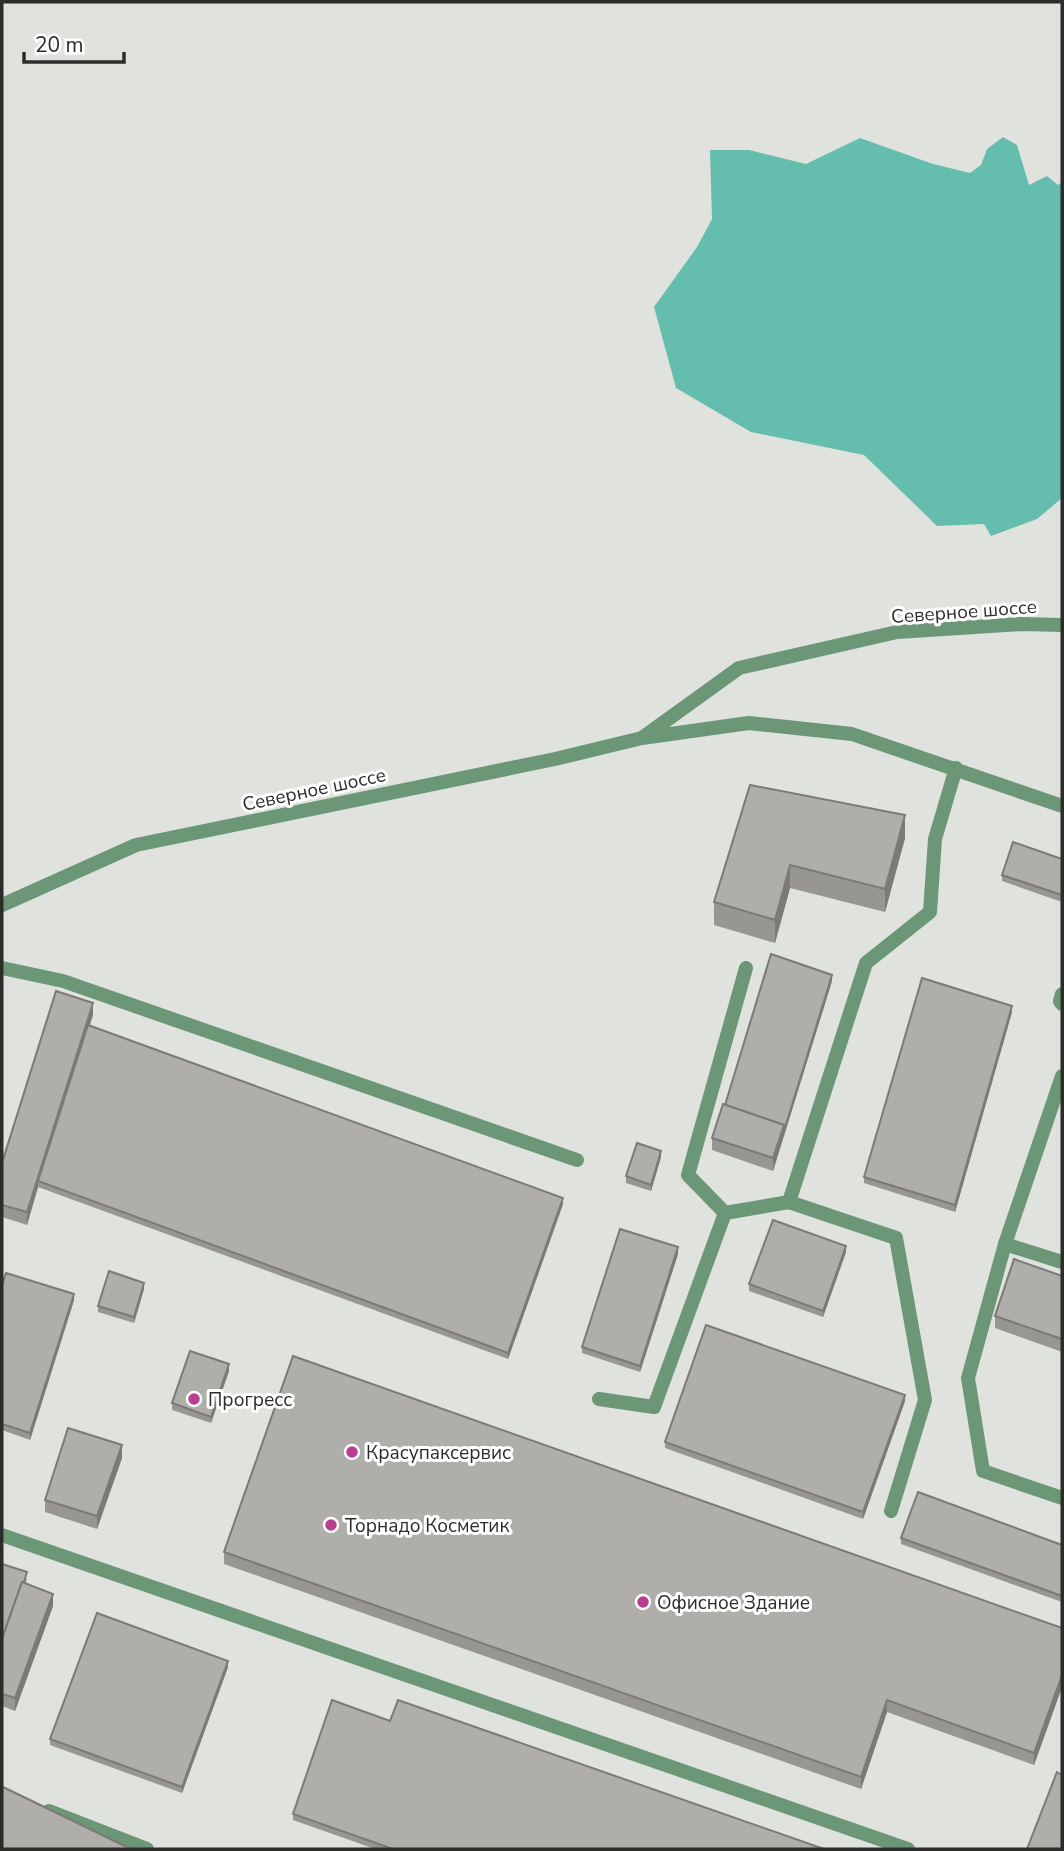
<svg xmlns="http://www.w3.org/2000/svg" width="1064" height="1851" font-family="'Nunito Sans',sans-serif">
  <rect width="100%" height="100%" fill="#e0e2dd"/>
  <path fill="#65bead" d="M1003,137L1017,145L1029,185L1047,176L1058,185L1062,182V498L1037,519L991,536L984,524L937,526L864,455L751,432L676,388L654,307L697,247L712,219L710,150H749L806,164L860,138L933,164L970,173L981,165L987,149Z"/>
  <g fill="none" stroke-linecap="round" stroke-linejoin="round">
    <g stroke="#6c9776" stroke-width="14">
      <path d="M642,738L749,723L852,734L1062,806"/>
      <path d="M2,968L63,981L577,1160"/>
      <path d="M746,968L688,1175L725,1213L789,1202"/>
      <path d="M1062,994L1060,1001L1062,1004"/>
      <path d="M1062,1076L1005,1244L968,1378L983,1471L1062,1498"/>
      <path d="M1005,1244L1062,1262"/>
      <path d="M599,1399L654,1407L725,1213"/>
      <path d="M891,1511L925,1400L896,1238L789,1202L866,963L930,912L935,839L956,768"/>
      <path d="M2,1535L908,1849"/>
      <path d="M49,1811L147,1849"/>
    </g>
    <path stroke="#6c9776" stroke-width="14" d="M2,905L136,845L555,759L642,738L739,668L897,632L1022,624L1062,625"/>
  </g>
  <g fill="#979692">
    <path d="M750,785L905,838L885,912L790,888L775,943L714,925V902Z"/>
    <path d="M1062,859V902L1002,881V875Z"/>
    <path d="M832,981L773,1171L712,1150V1138Z"/>
    <path d="M1012,1012L955,1212L864,1183V1177Z"/>
    <path d="M93,1015L89,1026L563,1204L508,1359L38,1187L27,1225L2,1217V1163Z"/>
    <path d="M661,1157L651,1191L626,1183V1176Z"/>
    <path d="M846,1252L823,1317L749,1291V1284Z"/>
    <path d="M678,1254L640,1372L582,1353V1347Z"/>
    <path d="M1062,1276V1352L995,1328V1316Z"/>
    <path d="M2,1285L74,1300L30,1440L2,1430Z"/>
    <path d="M144,1289L134,1323L98,1312V1306Z"/>
    <path d="M229,1371L211,1423L172,1410V1403Z"/>
    <path d="M905,1401L863,1519L665,1448V1442Z"/>
    <path d="M122,1458L97,1529L45,1512V1500Z"/>
    <path d="M901,1538L1062,1545V1602L901,1544Z"/>
    <path d="M224,1552L1062,1628V1687L1034,1765L887,1712L861,1789L224,1564Z"/>
    <path d="M2,1564L27,1579L26,1583L53,1606L15,1711L2,1706Z"/>
    <path d="M228,1667L182,1793L50,1745V1739Z"/>
    <path d="M390,1721L824,1849H375L293,1820V1814Z"/>
  </g>
  <g fill="#7b7a77">
    <path d="M905,815V838L885,912V889Z"/>
    <path d="M790,865V888L775,943V920Z"/>
    <path d="M832,975V981L773,1171V1158Z"/>
    <path d="M93,1003V1015L40,1182L38,1181V1187L27,1225V1212Z"/>
    <path d="M1012,1006V1012L955,1212V1205Z"/>
    <path d="M661,1151V1157L651,1191V1185Z"/>
    <path d="M563,1198V1204L508,1359V1353Z"/>
    <path d="M846,1246V1252L823,1317V1311Z"/>
    <path d="M678,1247V1254L640,1372V1366Z"/>
    <path d="M144,1283V1289L134,1323V1317Z"/>
    <path d="M74,1294V1300L30,1440V1433Z"/>
    <path d="M229,1364V1371L211,1423V1417Z"/>
    <path d="M905,1395V1401L863,1519V1512Z"/>
    <path d="M122,1445V1458L97,1529V1516Z"/>
    <path d="M53,1594V1606L15,1711V1698Z"/>
    <path d="M228,1661V1667L182,1793V1787Z"/>
    <path d="M1062,1675V1687L1034,1765V1753Z"/>
    <path d="M887,1700V1712L861,1789V1777Z"/>
  </g>
  <g fill="#b0aeaa" stroke="#7b7a77" stroke-width="2">
    <path d="M750,785L905,815L885,889L790,865L775,920L714,902Z"/>
    <path d="M1013,842L1062,859V895L1002,875Z"/>
    <path d="M771,954L832,975L784,1131V1125L725,1105Z"/>
    <path d="M922,978L1012,1006L955,1205L864,1177Z"/>
    <path d="M56,991L93,1003L27,1212L2,1205V1163Z"/>
    <path d="M88,1025L563,1198L508,1353L38,1181Z"/>
    <path d="M723,1104L784,1125L773,1158L712,1138Z"/>
    <path d="M637,1143L661,1151L651,1185L626,1176Z"/>
    <path d="M773,1220L846,1246L823,1311L749,1284Z"/>
    <path d="M620,1229L678,1247L640,1366L582,1347Z"/>
    <path d="M1014,1259L1062,1276V1339L995,1316Z"/>
    <path d="M109,1271L144,1283L134,1317L98,1306Z"/>
    <path d="M6,1273L74,1294L30,1433L2,1424V1285Z"/>
    <path d="M706,1325L905,1395L863,1512L665,1442Z"/>
    <path d="M190,1351L229,1364L211,1417L172,1403Z"/>
    <path d="M293,1356L1062,1628V1675L1034,1753L887,1700L861,1777L224,1552Z"/>
    <path d="M68,1428L122,1445L97,1516L45,1500Z"/>
    <path d="M918,1492L1062,1545V1596L901,1538Z"/>
    <path d="M2,1564L27,1572L24,1582H22L2,1639Z"/>
    <path d="M22,1582L53,1594L15,1698L2,1694V1639Z"/>
    <path d="M97,1613L228,1661L182,1787L50,1739Z"/>
    <path d="M332,1700L390,1721L398,1700L824,1849H393L293,1814Z"/>
    <path d="M1057,1772L1062,1775V1849H1027Z"/>
    <path d="M3,1787L131,1849H2V1790Z"/>
  </g>
  <g fill="#b93f92" stroke="#fff" stroke-width="2.5">
    <circle cx="194" cy="1399" r="7"/>
    <circle cx="352" cy="1452" r="7"/>
    <circle cx="331" cy="1525" r="7"/>
    <circle cx="643" cy="1602" r="7"/>
  </g>
  <g text-anchor="middle" stroke-width="6" stroke-linejoin="round" paint-order="stroke">
    <g font-size="19" fill="#2c2d2b" stroke="#fff">
      <text transform="translate(964 611) rotate(-4)" y="7">Северное шоссе</text>
      <text transform="translate(314 789) rotate(-12)" y="7">Северное шоссе</text>
    </g>
    <g font-size="19" fill="#2c2d2b" stroke="#fff" text-anchor="start">
      <text x="208" y="1406">Прогресс</text>
      <text x="366" y="1459">Красупаксервис</text>
      <text x="345" y="1532">Торнадо Косметик</text>
      <text x="657" y="1609">Офисное Здание</text>
    </g>
  </g>
  <rect width="1064" height="1851" fill="none" stroke="#2c2d2b" stroke-width="7"/>
  <path d="M24 52v10h100v-10" fill="none" stroke="#2c2d2b" stroke-width="3.5"/>
  <text x="35" y="52" font-size="21" fill="#2c2d2b" stroke="#ffffff" stroke-width="5" paint-order="stroke">20 m</text>
</svg>
